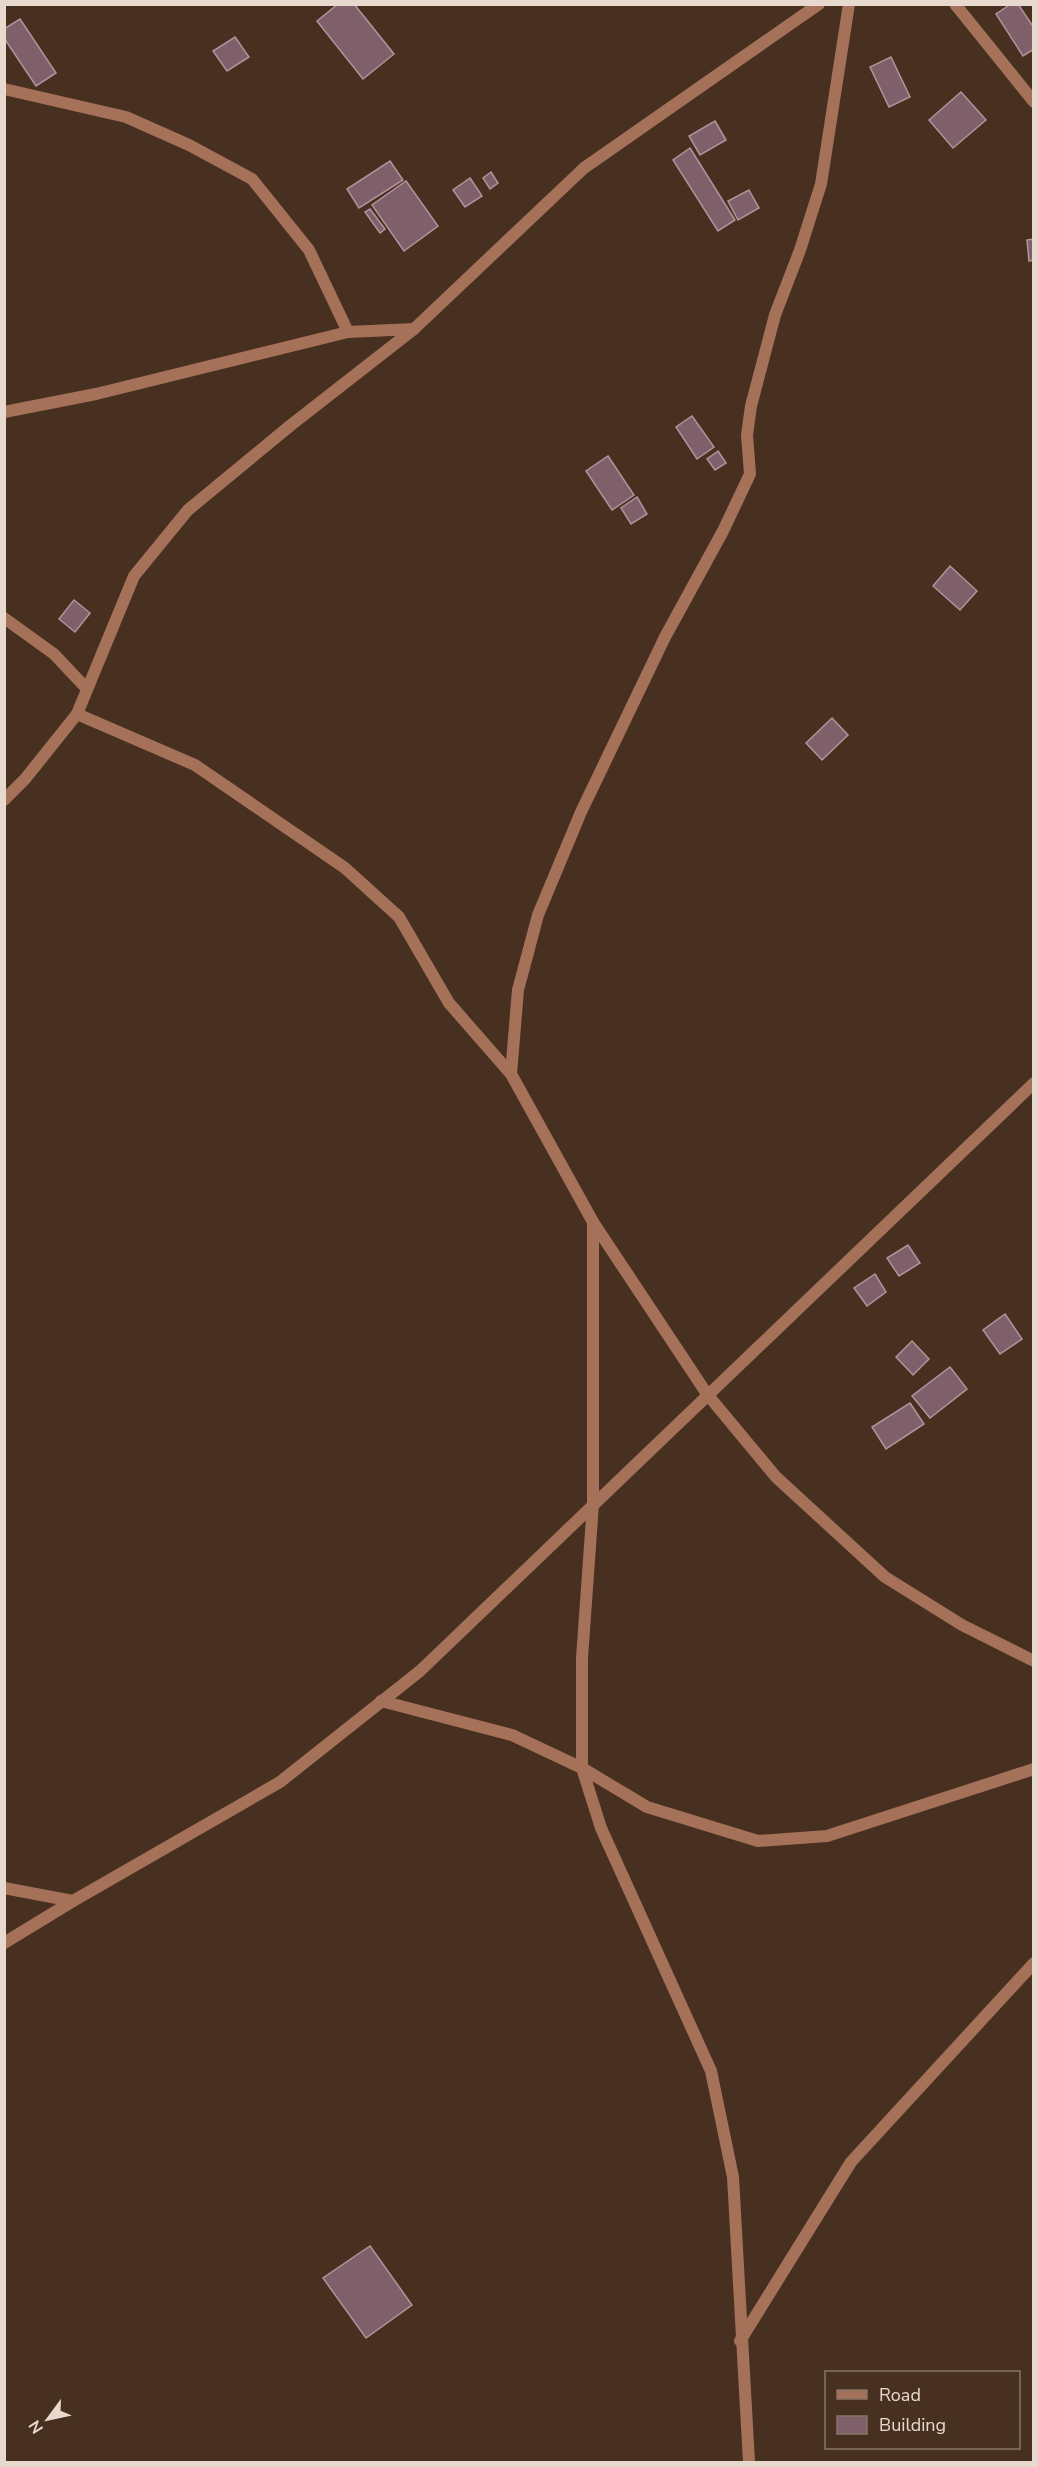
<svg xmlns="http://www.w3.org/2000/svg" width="1038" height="2467" font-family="'Nunito Sans',sans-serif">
  <rect width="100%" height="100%" fill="#473020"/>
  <g fill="#7e5f6a" stroke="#b4929d" stroke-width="1.5">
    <path d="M338,4H354L394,54L363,79L317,21Z"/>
    <path d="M1011,4H1018L1034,28V49L1023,56L996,14Z"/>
    <path d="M20,19L56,73L36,86L4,38V29Z"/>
    <path d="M235,37L249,57L227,71L213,51Z"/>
    <path d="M891,57L910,97L889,107L870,67Z"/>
    <path d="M961,92L986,120L953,148L929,120Z"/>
    <path d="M715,121L726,140L700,155L689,136Z"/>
    <path d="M690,148L735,220L718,231L673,160Z"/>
    <path d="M390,161L403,180L359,208L347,189Z"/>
    <path d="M491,172L498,183L490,189L483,178Z"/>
    <path d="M470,178L482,196L465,207L453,190Z"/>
    <path d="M406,181L438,226L404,251L372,205Z"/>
    <path d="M749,190L759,208L738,220L728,201Z"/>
    <path d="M370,209L385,229L380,233L365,212Z"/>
    <path d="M1034,239V260L1029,261L1027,240Z"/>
    <path d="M692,416L714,447L697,459L676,427Z"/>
    <path d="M718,451L726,463L715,470L707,459Z"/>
    <path d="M608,456L634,495L612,510L586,471Z"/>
    <path d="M637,497L647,514L631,524L621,508Z"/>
    <path d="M950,566L977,591L960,610L933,586Z"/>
    <path d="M74,600L90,613L75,632L59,619Z"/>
    <path d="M832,718L848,735L822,760L806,743Z"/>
    <path d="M908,1245L920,1263L899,1276L887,1258Z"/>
    <path d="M875,1274L886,1292L867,1306L854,1288Z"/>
    <path d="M1005,1314L1022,1339L1000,1354L983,1330Z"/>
    <path d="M912,1341L929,1359L913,1375L896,1357Z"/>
    <path d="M950,1367L967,1389L930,1418L912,1396Z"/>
    <path d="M910,1403L924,1424L886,1449L872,1427Z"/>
    <path d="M370,2246L412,2305L366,2338L323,2278Z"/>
  </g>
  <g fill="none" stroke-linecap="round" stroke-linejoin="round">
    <g stroke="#a67159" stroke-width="12">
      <path d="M955,4L1034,102"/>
      <path d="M4,89L126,117L189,145L252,179L309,250L348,332"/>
      <path d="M4,412L96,394L348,332L414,329"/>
      <path d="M4,618L54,654L87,689"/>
      <path d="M77,714L195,765L345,868L399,917L449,1003L511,1074L593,1222L707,1394L776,1477L885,1577L962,1625L1034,1661"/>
      <path d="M4,800L25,779L77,714L134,576L188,510L291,425L414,329L584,168L819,4"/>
      <path d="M511,1074L518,990L538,915L581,812L665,637L723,531L750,474L747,435L751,406L775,315L800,250L821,184L849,4"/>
      <path d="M593,1222V1504L582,1658V1768L601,1828L711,2071L733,2177L749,2462"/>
      <path d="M381,1701L512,1735L582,1768L647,1807L758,1841L827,1836L1034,1769"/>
      <path d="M4,1888L73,1901"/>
      <path d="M4,1943L73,1901L280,1782L420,1671L1034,1083"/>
      <path d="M740,2341L851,2162L1034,1963"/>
    </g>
  </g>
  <rect width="1038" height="2467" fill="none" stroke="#e7d9ce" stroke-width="12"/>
  <rect x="825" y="2371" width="195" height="78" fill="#473020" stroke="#877466" stroke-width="1.5"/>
  <rect x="837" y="2390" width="30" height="9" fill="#a67159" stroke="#877466" stroke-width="1.5"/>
  <text x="879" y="2401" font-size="18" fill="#e7d9ce">Road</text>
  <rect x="837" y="2416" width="30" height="18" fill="#7e5f6a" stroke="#877466" stroke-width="1.5"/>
  <text x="879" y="2431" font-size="18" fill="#e7d9ce">Building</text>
  <g transform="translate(48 2419) rotate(237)" stroke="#473020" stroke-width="4.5" paint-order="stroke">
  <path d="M0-4.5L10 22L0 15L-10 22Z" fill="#e7d9ce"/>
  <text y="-9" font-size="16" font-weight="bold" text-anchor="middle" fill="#e7d9ce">N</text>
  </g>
</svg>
